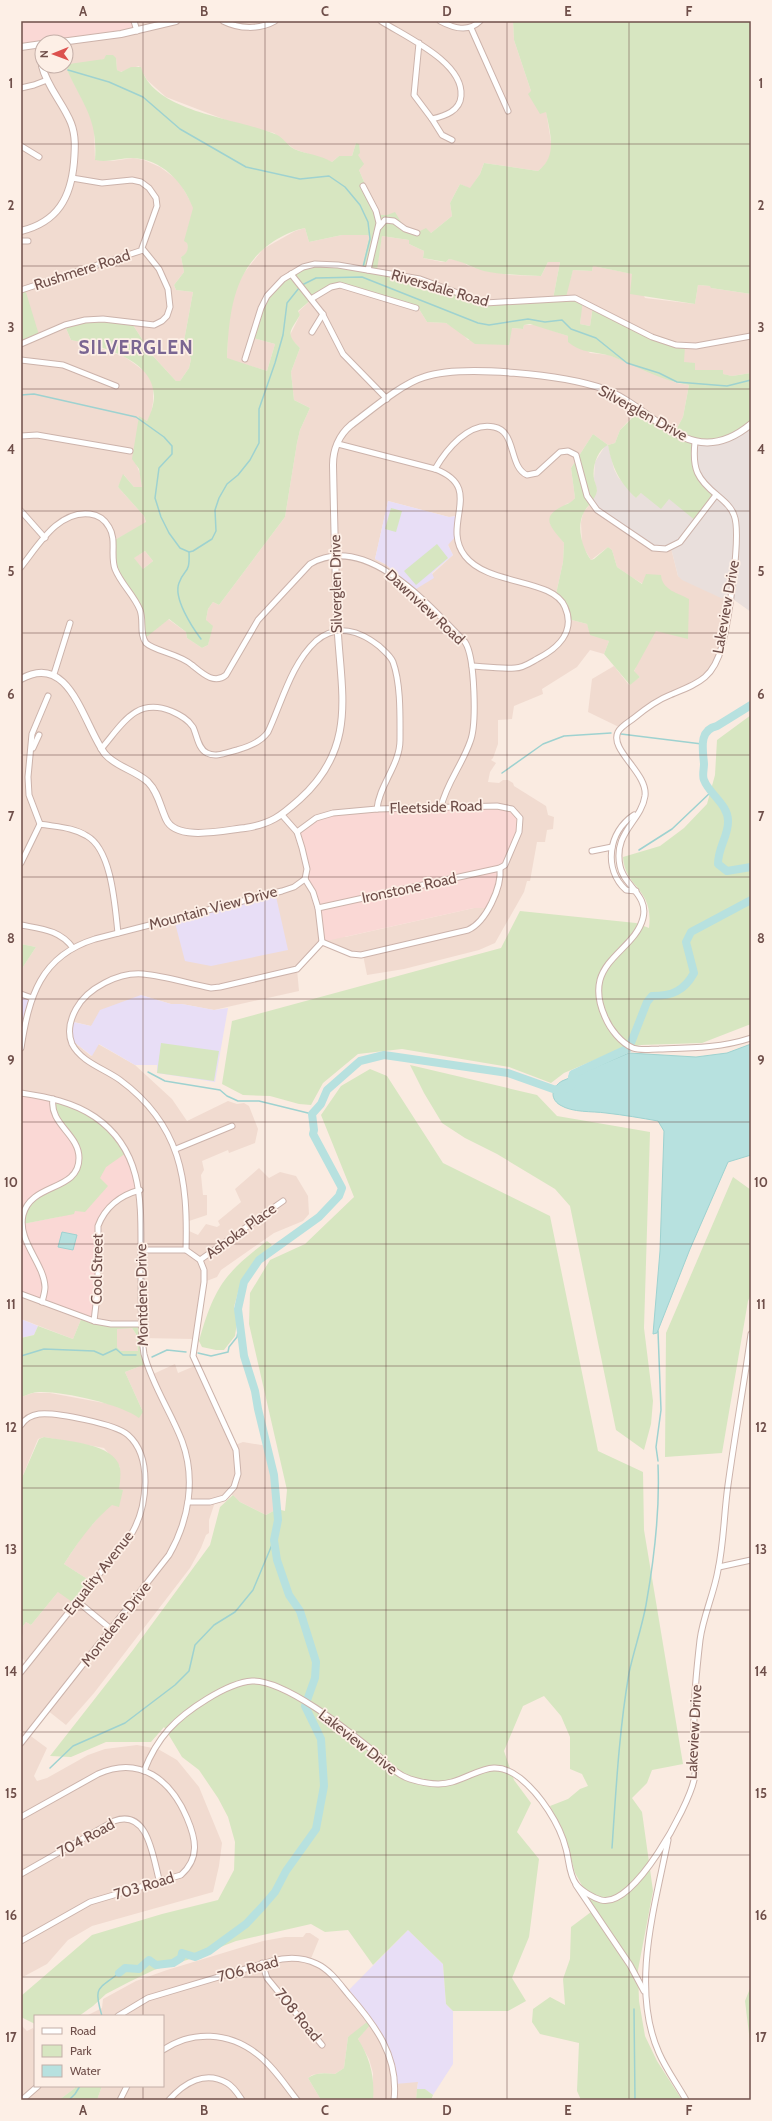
<svg xmlns="http://www.w3.org/2000/svg" width="772" height="2121" font-family="Cabin,sans-serif">
  <rect width="100%" height="100%" fill="#faebe1"/>
  <g fill="#f1dbd0" fill-rule="evenodd">
    <path d="M134,21H513L514,40L531,91L546,111L552,148L550,157L544,166L538,171L484,163L480,174L470,189L460,184L450,203L452,216L431,233L413,232L387,215H378L359,170L356,143L352,156H339L332,162L294,149L274,133L231,122L166,97L147,80L139,66L120,72L117,70L116,58L104,59L67,70L89,112L94,128L95,160L112,161L133,158L144,160L160,167L179,181L194,208L187,231L188,250L185,255L181,257L184,272L174,285L176,290L193,292L184,341L191,359L189,368L180,381H176L153,356L131,322L65,326L71,340L86,343L125,357L147,373L153,383V402L151,414L147,421L139,417L136,464L142,478V487H134L124,475L118,487L144,516L146,523L113,541L168,619L186,632L187,638L202,648L208,645L211,631L206,620L208,609L213,602L219,605L285,517L297,443L300,430L310,408L294,400L291,372L300,348L290,338V335L300,315L298,312L312,299L334,286L419,309L427,322L446,323L461,332L468,340L512,328L523,329L524,325H536L568,336L590,353L609,355L677,383L689,385L683,417L675,432L632,417L620,430L615,443L608,445L593,434L571,468L575,498L572,502L566,504L550,524L564,543L563,562L556,594L568,619L587,624L590,632L609,641L604,654L590,650L577,667L542,689L543,694L514,706L512,719L498,720V744L493,758L491,760L496,763L490,772L488,782L499,783L503,780H508L513,783L514,786L546,806L548,815L554,817L553,829L547,830L545,842H537L530,881H527L524,892L495,943L479,950L404,969L367,975L363,955L322,942L297,969L299,991L214,1010L182,1004H171L141,995L91,1026L74,1022V1042L91,1056L98,1044L135,1065L172,1099L187,1121L228,1101L237,1104L244,1103L249,1106L258,1129L255,1143L229,1153L228,1150L202,1161L204,1170L201,1175L203,1195H207V1215L189,1221V1231L198,1235L206,1224L217,1227L220,1225L218,1221L241,1202L235,1189L259,1168L269,1178L280,1172L296,1176L308,1196L309,1214L303,1221L274,1233L221,1270L217,1277L204,1282L194,1339L141,1338V1325L94,1321L21,1093V970L36,947L21,944V47L42,44V66H66V42ZM388,501L449,517L456,516L448,545L453,555L416,589L385,564L375,559ZM297,832L488,908H474L345,937Z"/>
    <path d="M305,228L309,242L342,235H368L369,237L362,268L338,265L253,338L275,344L267,371L227,359L228,325L232,302L237,286L244,273L263,249L295,231Z"/>
    <path d="M382,236L409,240V244L424,251L423,258L442,262H446L449,259L462,261L468,266L509,275L541,276L548,262H560L553,299L488,303L376,271Z"/>
    <path d="M593,266L633,274L645,298L695,304L698,285L711,286V288L751,294V373L732,376L722,374L723,370H695L684,362L665,342L593,306L590,326L580,324L581,314L565,298L567,289L573,270L592,271Z"/>
    <path d="M591,503L671,548L678,576L730,597L725,631L711,673L670,695L621,728L588,712L592,679L614,666L629,685L640,677L634,672L665,587L661,581L643,584L633,578L617,567L612,550L608,547L591,560L582,545L581,522L583,513Z"/>
    <path d="M145,551L153,561L143,569L133,558Z"/>
    <path d="M21,1294L82,1317L73,1339L21,1319Z"/>
    <path d="M117,1328H132L136,1334L138,1351H121L117,1347Z"/>
    <path d="M146,1364L151,1375L175,1364L178,1373L197,1365L235,1445L243,1442L267,1446L274,1475L277,1509L266,1515L240,1502L230,1493L215,1502L209,1520V1533L206,1535L201,1548L190,1568L94,1693L66,1725L47,1710L28,1734L47,1748L34,1776L37,1781L47,1778L88,1755L105,1749L137,1745L158,1749L177,1760L199,1787L222,1843L219,1866L213,1892L92,1926L68,1940L47,1964L21,1978V1672L28,1664L21,1657L23,1637L21,1629L26,1622L31,1625L58,1592L92,1582L64,1564L83,1535L123,1490H119L120,1467L104,1448L44,1437L38,1439L21,1480V1397L33,1393H50L115,1405L132,1412L139,1417L143,1412L125,1372Z"/>
    <path d="M306,1933H310L319,1939L310,1961L333,1976L418,2082L416,2100H373V2073L369,2059L358,2039L369,2025L348,2037L344,2068L335,2074L322,2073L312,2075L308,2078L321,2100H97L102,2086H163V2016H86L102,2008L103,1999L136,1981L167,1970L263,1941L285,1937H303Z"/>
    <path d="M21,2025L27,2031L33,2028L35,2032V2086H74L75,2088L59,2100H21Z"/>
  </g>
  <g fill="#fad8d5">
    <path d="M21,21H134L137,31L59,42H42L21,47Z"/>
    <path d="M498,806L517,813L519,832L500,868L501,877L488,908H474L322,942L318,909L305,879L306,869L297,832L306,824L334,812Z"/>
    <path d="M21,1093L52,1099L78,1151L75,1171L23,1224L73,1214L74,1211H81L106,1167L126,1153L140,1190L126,1193L100,1221L98,1287L94,1321L21,1294Z"/>
  </g>
  <path fill="#e9dfdc" d="M751,423V612L730,597L721,598L682,580L678,576L671,548H653L591,503L597,491L594,479L595,462L605,446L608,445L614,469L618,477L636,498L641,493L669,498L697,474L695,441Z"/>
  <g fill="#e8def6">
    <path d="M388,501L449,517L456,516L455,537L448,545L453,555L432,573L434,578L416,589L385,564L375,559Z"/>
    <path d="M275,892L288,950L211,966L185,961L174,919Z"/>
    <path d="M21,994L32,998L21,1048Z"/>
    <path d="M141,995L171,1004H182L214,1010L228,1008L215,1082L157,1073V1065H135L99,1044L92,1056L74,1042L72,1033L73,1022L91,1026L100,1010Z"/>
    <path d="M21,1319L38,1326L34,1335L21,1338Z"/>
    <path d="M408,1930L443,1964L446,2004L453,2011V2064L433,2095L425,2089H417L418,2082L395,2084L389,2052L347,1992Z"/>
  </g>
  <g fill="#d7e6c1" fill-rule="evenodd">
    <path d="M513,21H751V294L711,288L710,286L698,285L695,304L630,294L632,274L593,266L592,271L573,270L566,297L583,300L580,324L590,326L593,306L639,330L685,346L684,362L695,363V370H723V374L732,376L751,373V423L731,437L696,441L694,467L716,495L696,521L669,499L661,509L641,493L636,498C619,482 612,467 608,445C597,450 592,467 594,479C595,483 597,487 597,491C595,500 588,505 584,512C576,526 582,548 591,560L594,559L608,547L612,550L617,567L642,584L646,574L661,575C662,590 678,593 689,599L688,639L656,631L634,671L640,677L630,685L604,654L609,641L590,635L587,624L568,619L556,594L563,562L564,543C550,526 539,517 565,505C569,503 572,502 575,498L571,468L593,434L608,445L615,443L620,430L632,418L636,407L675,432L683,417L689,385C662,381 636,366 611,356C595,351 582,354 568,342V336L530,324L524,325L523,329L512,328L509,345L475,344L446,323L427,322L419,309L341,285L312,299L298,311L300,315C290,332 285,333 300,348L291,372L294,400L310,408L300,430L297,443L285,517L219,605L213,602L208,609L206,620L213,626L208,645L202,648L187,638L186,632L169,619L144,639L142,617L116,569L113,541L146,522L144,516L118,487L123,474L134,487H142L139,469L132,459L139,416L147,421C175,367 112,348 71,340L65,326L97,319L131,322L153,356L176,381H180L189,368L191,359L184,341L193,292L176,290L174,285L184,272L181,257C187,254 189,249 187,243L184,241L193,208C183,182 162,159 132,158C119,158 108,163 95,160C98,119 83,105 67,70L69,64L104,59L106,55H113L116,58L117,70L121,72L131,67H141C153,113 238,118 275,134C283,137 287,145 294,149C306,154 321,155 332,162L339,156H352L356,143L359,144L360,153L358,155L364,164L359,170L378,215H387L395,212L404,227L418,232L426,228L431,233L452,216L450,203L460,184L470,188L480,174L484,163L538,171C558,156 550,133 546,112L540,114L528,94L531,91L514,40ZM305,228L309,242L342,235H368L369,237L362,268L309,265L284,279L263,303L253,338L275,344L267,371L227,358C229,313 233,268 274,241C284,235 294,230 305,228ZM382,236L409,240V244L424,251L423,258L446,262L449,259C462,261 471,267 484,271C503,275 522,275 541,276L548,262H560L553,299L488,303L420,278L377,270ZM145,551L153,561L143,569L134,558Z"/>
    <path d="M25,289L39,335L21,343V290Z"/>
    <path d="M391,508L402,511L396,532L385,529Z"/>
    <path d="M437,544L448,558L416,585L404,571Z"/>
    <path d="M751,715V1024L702,1043L641,1045L618,1050L564,1073L551,1083L509,1067L402,1049L358,1054L323,1083L311,1105L299,1104L270,1096L243,1095L222,1084L232,1021L501,948L520,911L636,923L649,928C654,887 625,889 623,857L660,846L684,828L707,804L715,775L717,740Z"/>
    <path d="M21,944L36,947L21,970Z"/>
    <path d="M161,1043L219,1051L214,1081L157,1073Z"/>
    <path d="M410,1065L537,1095L557,1116L650,1132L644,1328L653,1401L651,1424L644,1450L616,1430L570,1206L555,1189L497,1154L465,1138L442,1123L424,1093Z"/>
    <path d="M370,1069L387,1076L443,1163L550,1216L598,1451L643,1472L644,1530L683,1764L652,1770L647,1783L632,1798L642,1812L653,1891L638,1970L639,2001L645,2036L657,2061L682,2100H581L577,2091L579,2043L540,2034L532,2022L533,2009L550,1997L565,2005L563,1979L570,1959L571,1927L595,1909L575,1873L564,1833L550,1806L568,1799L580,1789L588,1786L582,1774L570,1769V1737L561,1716L544,1696L523,1706L504,1751L514,1780L531,1803L517,1832L539,1859L529,1937L512,1978L526,2001L508,2011H453L446,2004L443,1964L408,1930L373,1965L348,1930L325,1932L311,1924L236,1941L187,1960L154,1970L129,1982L106,1994L93,2006L79,2016H35V2024L21,2017V1996L92,1935L162,1914L218,1900L234,1870L235,1842L228,1817L218,1798L199,1770L182,1757L164,1727L151,1742H106L71,1757L50,1756L133,1650L210,1545L220,1507L233,1495L240,1502L266,1515L277,1509L285,1511L287,1490L249,1324L250,1293L270,1260L305,1244L354,1197L321,1115L341,1086Z"/>
    <path d="M52,1099L76,1106L105,1126L126,1153L106,1167L100,1178L108,1186L85,1212L75,1211L74,1214L23,1224C24,1198 43,1197 61,1184C66,1180 71,1175 75,1171L78,1151L55,1117Z"/>
    <path d="M733,1177L751,1190V1294L748,1301L722,1453L665,1457L666,1333Z"/>
    <path d="M267,1241L272,1245L241,1281L234,1307L237,1322L235,1336L224,1350H216L202,1347L199,1341C214,1289 223,1274 267,1241Z"/>
    <path d="M82,1317L94,1321L141,1324L146,1364L125,1372L143,1412L139,1418C121,1404 62,1391 39,1392C33,1392 27,1395 21,1397V1338L34,1335L38,1326L73,1339ZM132,1328L136,1334L138,1351H121L117,1347V1329Z"/>
    <path d="M44,1437C65,1441 115,1443 120,1468C121,1474 120,1483 119,1489L123,1490L119,1507L112,1505C92,1522 78,1542 64,1564L92,1582L75,1604L58,1592L31,1625L26,1622L21,1629V1480L39,1439Z"/>
    <path d="M751,1986V2050L745,2001Z"/>
    <path d="M367,2022L370,2025L358,2039C370,2058 375,2077 373,2100H321L308,2078C316,2072 325,2073 335,2074L344,2068L348,2037Z"/>
    <path d="M74,2086H102L97,2100H59L75,2088Z"/>
    <path d="M417,2089H425L433,2095L431,2100H416Z"/>
  </g>
  <g fill="#b7e1df" stroke="#9ed2d0">
    <path d="M751,1044V1155L728,1162L690,1249L657,1333L653,1334L660,1251L664,1131L658,1121C641,1118 624,1115 606,1113C592,1111 573,1113 560,1105C549,1098 552,1087 562,1081L629,1053L696,1057L727,1053Z"/>
    <path d="M62,1232L77,1235L73,1250L58,1247Z"/>
  </g>
  <g fill="none" stroke-linecap="round" stroke-linejoin="round">
    <g stroke="#9ed2d0" stroke-width="1.5">
      <path d="M68,70L109,82L143,97L180,129L246,167L300,179L329,176L345,187L360,205L368,222L370,239L363,267"/>
      <path d="M302,285L316,278L362,277L478,323L489,325L528,319L545,322L562,320L571,329L596,338L627,363L659,373L677,382L727,386L751,380"/>
      <path d="M21,395L34,394L136,417L164,437L172,446V454L159,468L155,498L161,517L169,533L180,548L189,552L193,551L212,539L216,531L215,510L219,498L227,484L238,475L250,460L259,443V409L275,363L283,335L287,303L299,288"/>
      <path d="M189,552C190,575 185,567 179,583C173,598 192,627 201,639"/>
      <path d="M621,734L702,744"/>
      <path d="M502,773L543,744L564,736L611,733"/>
      <path d="M639,850L672,829L712,791"/>
      <path d="M148,1072L165,1081L220,1090L227,1096L238,1101H259L312,1114"/>
      <path d="M658,1331L661,1410L656,1447L658,1461"/>
      <path d="M198,1353L211,1356L228,1352L229,1347L237,1337L240,1322"/>
      <path d="M21,1356L44,1349L94,1351L103,1355L116,1349L123,1355H136"/>
      <path d="M152,1357L167,1350L186,1352"/>
      <path d="M50,1768L73,1746L125,1723L175,1685L189,1671L195,1645L214,1625L235,1612L253,1590L274,1540"/>
      <path d="M612,1848C616,1790 619,1731 629,1673C634,1650 642,1627 646,1605C654,1560 660,1510 658,1465"/>
      <path d="M634,2009L635,2100"/>
      <path d="M102,2016C93,1986 98,1990 119,1973"/>
      <path d="M69,2100L75,2094L80,2086"/>
    </g>
    <g stroke="#b7e1df" stroke-width="8">
      <path d="M751,705L717,726C698,730 703,750 704,764C704,769 702,776 704,780C709,794 729,805 728,822C728,837 718,847 718,864L727,871L751,867"/>
      <path d="M573,1074L629,1048L647,1002L652,996C672,996 684,991 694,973L686,942L691,932L751,900"/>
      <path d="M119,1973L125,1968L139,1969L149,1960L156,1965L173,1963L181,1958L182,1953L195,1957L209,1951L246,1924L262,1907L275,1892L286,1871L316,1829L324,1786L321,1739L305,1706L315,1678L316,1662L300,1611L289,1595L277,1560L274,1540L278,1520L274,1475L258,1409L255,1391L244,1356L238,1309L244,1282L259,1260L319,1217L339,1196L342,1188L313,1134L314,1130L312,1114L321,1104L327,1090L360,1061L384,1055L508,1073L553,1089L563,1090L572,1085V1077"/>
    </g>
    <g stroke="#ccb3ab" stroke-width="7">
      <g id="minor">
        <path d="M134,21L137,31"/>
        <path d="M223,21C239,29 259,30 275,21"/>
        <path d="M381,21C404,36 464,62 461,96C460,111 445,116 432,119L414,95L419,43"/>
        <path d="M440,21C453,28 468,33 480,21"/>
        <path d="M471,28L508,111"/>
        <path d="M21,88L34,85L47,80"/>
        <path d="M432,119L442,135L452,140"/>
        <path d="M21,146L39,157"/>
        <path d="M363,186L376,211L379,223L368,270"/>
        <path d="M379,227L385,220L394,221L405,229L417,233"/>
        <path d="M21,241H28"/>
        <path d="M291,274L322,313L343,354L387,399"/>
        <path d="M21,290L143,250"/>
        <path d="M311,299L331,287L340,285L416,308"/>
        <path d="M312,332L323,314"/>
        <path d="M21,344L65,325L85,320L103,319L154,325L162,321L167,316L170,307L168,289L159,269L142,248L157,206L156,198L149,188L141,182L132,180L102,183L72,178"/>
        <path d="M245,359L261,308L267,296L283,279L303,267L315,264L338,265L420,279L485,303L575,298L652,337L676,345L696,346L751,336"/>
        <path d="M21,360L63,365L116,386"/>
        <path d="M21,436L37,435L130,451"/>
        <path d="M695,442C692,469 697,479 718,496C725,502 731,507 734,515C742,534 728,623 722,646C713,679 699,683 670,695C657,700 645,709 634,718C629,722 621,726 618,732C609,750 648,773 645,796C641,822 613,832 620,866C623,885 649,895 643,918C637,943 607,955 600,980C597,992 600,1006 605,1017C610,1029 621,1043 633,1048C641,1051 651,1049 659,1049C691,1048 721,1048 751,1038"/>
        <path d="M338,444L435,469C486,488 440,524 465,556C488,586 553,578 565,607C576,632 557,649 537,659C530,663 523,668 515,668C501,669 486,667 472,666"/>
        <path d="M435,469C446,450 469,421 494,427C499,428 503,430 506,435C514,446 513,469 527,475L537,473L560,452L568,451L576,455L587,496L597,510L653,548L666,549L680,542L716,495"/>
        <path d="M21,511L45,538"/>
        <path d="M21,567C38,546 58,510 90,514C99,515 105,520 109,527C117,540 110,555 115,569C121,584 134,595 140,610C144,620 139,634 146,643C154,651 180,654 192,665C202,673 214,685 226,675L258,620L310,564C366,531 430,606 465,642C475,657 477,725 470,742C462,765 446,784 441,807"/>
        <path d="M54,674L70,623"/>
        <path d="M33,748L39,735"/>
        <path d="M101,749C122,725 135,697 171,711C180,715 188,719 193,727C197,735 198,749 207,753C216,758 228,752 237,750C248,747 261,742 268,732C282,702 291,664 316,641C337,623 360,631 379,646C384,651 390,655 393,662C401,684 400,717 400,740C400,765 379,785 377,809"/>
        <path d="M282,815L297,832L302,848L307,869L305,879L313,892L318,908L322,942"/>
        <path d="M634,815C608,832 603,869 626,890L636,891"/>
        <path d="M40,824C56,827 73,827 87,836C112,850 115,907 118,933"/>
        <path d="M297,832L316,818L333,813L377,809L497,806L512,809L520,818L519,832L505,865L500,868L318,908"/>
        <path d="M592,851L612,847"/>
        <path d="M21,863L40,824L29,795L28,777L32,734L48,696"/>
        <path d="M21,925C42,929 60,930 73,948"/>
        <path d="M322,942L351,954L361,955L468,930C486,922 502,887 500,868"/>
        <path d="M21,994L32,998"/>
        <path d="M21,1048C29,997 40,956 95,939L282,891L294,887L305,879"/>
        <path d="M21,1093C47,1097 73,1102 95,1117C143,1150 141,1201 141,1252C141,1281 141,1311 142,1340L144,1354C152,1385 171,1412 182,1441C196,1479 189,1520 169,1555L21,1743"/>
        <path d="M176,1149L232,1126"/>
        <path d="M141,1250H186L200,1260L204,1270V1282L193,1356L236,1450L238,1474L234,1487L224,1498L210,1502H188"/>
        <path d="M186,1250C188,1179 181,1125 120,1080C105,1069 81,1062 72,1044C67,1032 70,1020 76,1009C87,988 119,972 143,974C166,976 189,984 211,988L220,987L297,969L322,942"/>
        <path d="M200,1260L283,1201"/>
        <path d="M21,1294L94,1321L111,1324H141"/>
        <path d="M42,1302C43,1298 45,1292 45,1287C44,1263 17,1241 23,1215C31,1182 79,1192 79,1158C79,1134 49,1124 53,1099"/>
        <path d="M94,1321L98,1287V1226C105,1207 121,1195 140,1190"/>
        <path d="M21,1425C25,1419 32,1415 39,1414C55,1412 116,1424 128,1435C153,1457 147,1507 132,1533L21,1672"/>
        <path d="M719,1567L751,1560"/>
        <path d="M77,1601L112,1630"/>
        <path d="M144,1771C157,1737 176,1718 207,1699C220,1691 236,1682 252,1681C285,1680 346,1729 372,1750C384,1760 394,1774 410,1779C423,1783 439,1786 452,1782C479,1774 493,1757 520,1778C540,1794 560,1824 566,1849C569,1859 569,1875 576,1884C581,1891 594,1898 601,1900C634,1909 688,1807 694,1780C698,1761 693,1739 694,1719C694,1693 697,1666 700,1640C703,1616 714,1594 718,1570C724,1542 724,1513 728,1485C735,1434 744,1384 751,1334"/>
        <path d="M21,1817L98,1774C140,1755 171,1780 187,1818C196,1839 200,1858 181,1875L90,1902L21,1941"/>
        <path d="M668,1840C655,1906 630,1988 659,2053C666,2069 677,2084 686,2100"/>
        <path d="M21,1874L114,1821C149,1808 153,1859 160,1883"/>
        <path d="M576,1885L630,1965L644,1991"/>
        <path d="M262,1963L267,1978L322,2045"/>
        <path d="M118,2016L148,1998L272,1961C287,1957 303,1957 317,1964C330,1970 339,1983 348,1994C375,2025 399,2056 394,2100"/>
        <path d="M163,2050C192,2030 229,2032 257,2054C273,2066 285,2085 297,2100"/>
        <path d="M22,2100L38,2086"/>
        <path d="M120,2100L127,2086"/>
        <path d="M169,2100C184,2083 205,2070 227,2083C234,2087 238,2094 242,2100"/>
      </g>
    </g>
    <g stroke="#ccb3ab" stroke-width="8">
      <g id="tertiary">
        <path d="M61,42L121,34L176,21"/>
        <path d="M39,45L42,64"/>
        <path d="M21,47L42,44"/>
        <path d="M21,231C58,222 71,197 74,162C75,149 76,136 71,123C63,103 47,87 42,66"/>
        <path d="M21,679C70,651 83,724 105,754C116,767 135,770 148,782C158,792 160,806 166,819C176,842 225,830 245,828C271,824 281,816 300,799C362,743 338,684 337,613C335,563 334,514 333,465C333,450 339,435 351,425C370,411 401,384 424,377C463,364 565,375 604,389C656,409 691,474 751,424"/>
      </g>
    </g>
    <use href="#minor" stroke="#fff" stroke-width="5"/>
    <use href="#tertiary" stroke="#fff" stroke-width="6"/>
  </g>
  <path fill="none" stroke="#6f4f4a" stroke-width="1" stroke-opacity="0.55" d="M143,21V2016M265,21V2100M386,21V2100M507,21V2100M629,21V2100M21,144H751M21,266H751M21,389H751M21,511H751M21,633H751M21,755H751M21,877H751M21,999H751M21,1122H751M21,1244H751M21,1366H751M21,1488H751M21,1610H751M21,1732H751M21,1855H751M21,1977H751M143,2086V2100"/>
  <g text-anchor="middle" stroke-width="3.5" stroke-linejoin="round" paint-order="stroke">
    <g font-size="15" fill="#6f4f4a" stroke="#fdefe6">
      <text transform="translate(82 270) rotate(-18)" y="5">Rushmere Road</text>
      <text transform="translate(440 288) rotate(16)" y="5">Riversdale Road</text>
      <text transform="translate(643 413) rotate(29)" y="5">Silverglen Drive</text>
      <text transform="translate(336 584) rotate(-91)" y="5">Silverglen Drive</text>
      <text transform="translate(425 607) rotate(43)" y="5">Dawnview Road</text>
      <text transform="translate(726 607) rotate(-80)" y="5">Lakeview Drive</text>
      <text transform="translate(436 807) rotate(-2)" y="5">Fleetside Road</text>
      <text transform="translate(409 888) rotate(-12)" y="5">Ironstone Road</text>
      <text transform="translate(213 908) rotate(-15)" y="5">Mountain View Drive</text>
      <text transform="translate(241 1231) rotate(-36)" y="5">Ashoka Place</text>
      <text transform="translate(97 1269) rotate(-89)" y="5">Cool Street</text>
      <text transform="translate(142 1295) rotate(-91)" y="5">Montdene Drive</text>
      <text transform="translate(99 1573) rotate(-52)" y="5">Equality Avenue</text>
      <text transform="translate(116 1624) rotate(-52)" y="5">Montdene Drive</text>
      <text transform="translate(694 1732) rotate(-87)" y="5">Lakeview Drive</text>
      <text transform="translate(358 1742) rotate(38)" y="5">Lakeview Drive</text>
      <text transform="translate(86 1838) rotate(-29)" y="5">704 Road</text>
      <text transform="translate(144 1886) rotate(-17)" y="5">703 Road</text>
      <text transform="translate(248 1969) rotate(-15)" y="5">706 Road</text>
      <text transform="translate(298 2015) rotate(51)" y="5">708 Road</text>
    </g>
    <g font-size="19" font-weight="bold" letter-spacing="1" fill="#7a6692" stroke="#fdefe6">
      <text x="136" y="354">SILVERGLEN</text>
    </g>
  </g>
  <rect width="772" height="2121" fill="none" stroke="#fdefe6" stroke-width="44"/>
  <rect x="34" y="2015" width="130" height="72" fill="#fdefe6" stroke="#c4afa8"/>
  <rect x="42" y="2028" width="20" height="6" fill="#ffffff" stroke="#c4afa8"/>
  <text x="70" y="2035" font-size="12" fill="#6f4f4a">Road</text>
  <rect x="42" y="2045" width="20" height="12" fill="#d7e6c1" stroke="#c4afa8"/>
  <text x="70" y="2055" font-size="12" fill="#6f4f4a">Park</text>
  <rect x="42" y="2065" width="20" height="12" fill="#b7e1df" stroke="#c4afa8"/>
  <text x="70" y="2075" font-size="12" fill="#6f4f4a">Water</text>
  <g transform="translate(54 54) rotate(269)"><circle r="19" fill="#fdefe6" stroke="#c4afa8"/>
  <path d="M0-3L7 15L0 10L-7 15Z" fill="#dc514e"/>
  <text y="-6" font-size="11" font-weight="bold" text-anchor="middle" fill="#6f4f4a">N</text>
  </g>
  <rect x="22" y="22" width="728" height="2077" fill="none" stroke="#6f4f4a" stroke-width="1.5"/>
  <g font-size="13" text-anchor="middle" font-weight="bold" fill="#6f4f4a">
    <text x="83" y="16">A</text>
    <text x="204" y="16">B</text>
    <text x="325" y="16">C</text>
    <text x="447" y="16">D</text>
    <text x="568" y="16">E</text>
    <text x="689" y="16">F</text>
    <text x="11" y="88">1</text>
    <text x="761" y="88">1</text>
    <text x="11" y="210">2</text>
    <text x="761" y="210">2</text>
    <text x="11" y="332">3</text>
    <text x="761" y="332">3</text>
    <text x="11" y="454">4</text>
    <text x="761" y="454">4</text>
    <text x="11" y="576">5</text>
    <text x="761" y="576">5</text>
    <text x="11" y="699">6</text>
    <text x="761" y="699">6</text>
    <text x="11" y="821">7</text>
    <text x="761" y="821">7</text>
    <text x="11" y="943">8</text>
    <text x="761" y="943">8</text>
    <text x="11" y="1065">9</text>
    <text x="761" y="1065">9</text>
    <text x="11" y="1187">10</text>
    <text x="761" y="1187">10</text>
    <text x="11" y="1309">11</text>
    <text x="761" y="1309">11</text>
    <text x="11" y="1432">12</text>
    <text x="761" y="1432">12</text>
    <text x="11" y="1554">13</text>
    <text x="761" y="1554">13</text>
    <text x="11" y="1676">14</text>
    <text x="761" y="1676">14</text>
    <text x="11" y="1798">15</text>
    <text x="761" y="1798">15</text>
    <text x="11" y="1920">16</text>
    <text x="761" y="1920">16</text>
    <text x="11" y="2042">17</text>
    <text x="761" y="2042">17</text>
    <text x="83" y="2115">A</text>
    <text x="204" y="2115">B</text>
    <text x="325" y="2115">C</text>
    <text x="447" y="2115">D</text>
    <text x="568" y="2115">E</text>
    <text x="689" y="2115">F</text>
  </g>
</svg>
